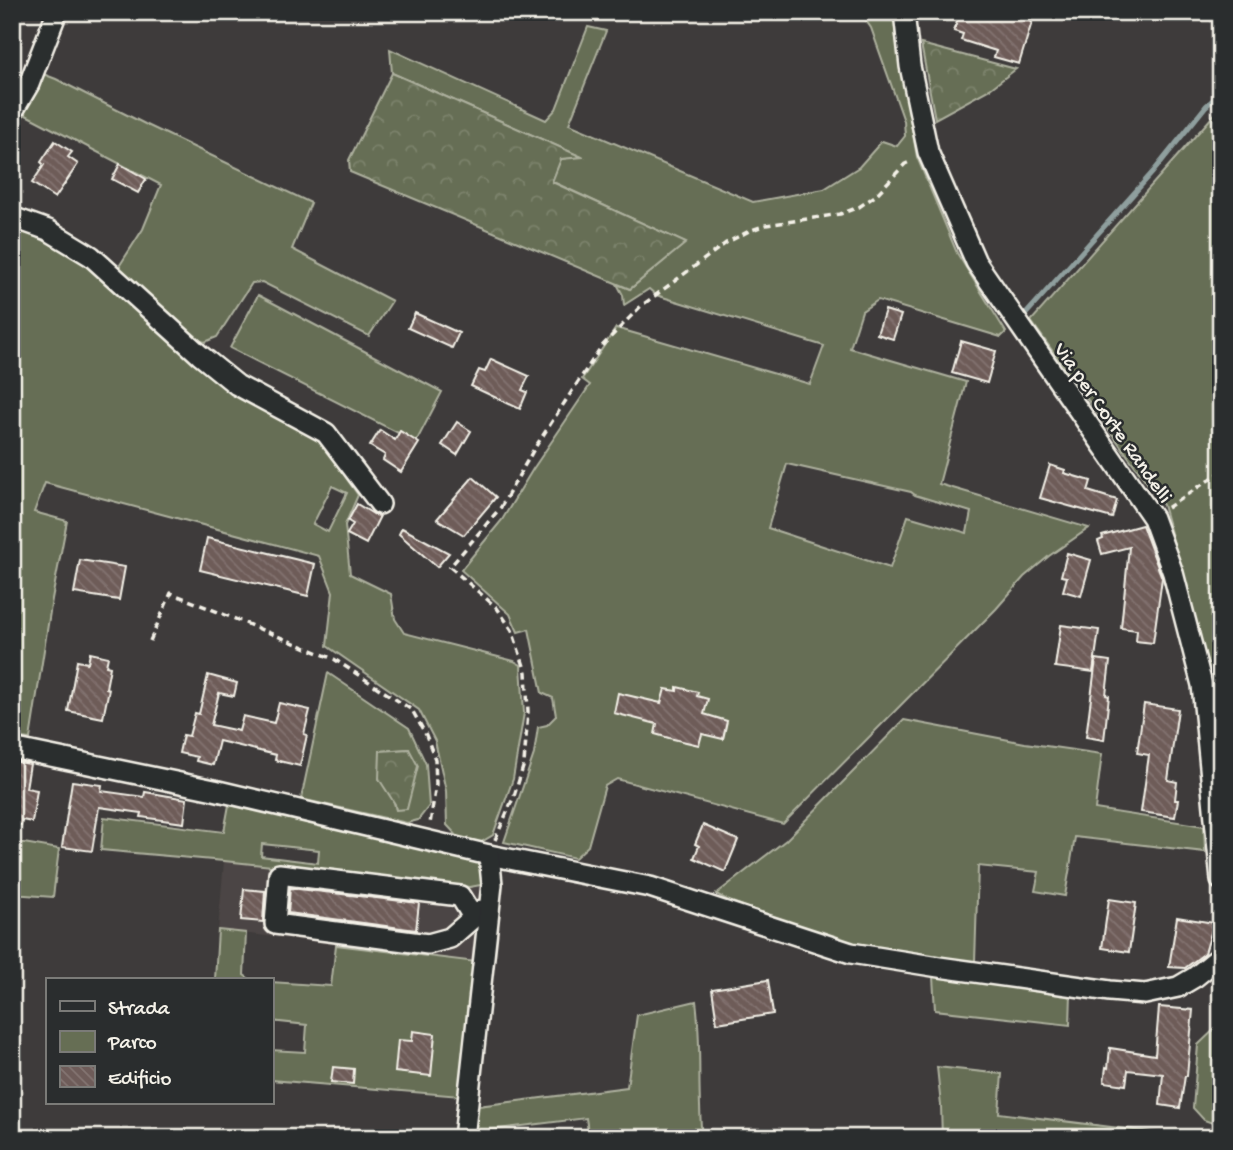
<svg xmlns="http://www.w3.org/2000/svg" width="1233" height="1150" font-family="'Gochi Hand',sans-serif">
  <defs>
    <pattern id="forest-crowns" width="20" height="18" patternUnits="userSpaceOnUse" patternTransform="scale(1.75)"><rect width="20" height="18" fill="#666e54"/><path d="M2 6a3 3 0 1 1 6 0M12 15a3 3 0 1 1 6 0" fill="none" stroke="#7c836d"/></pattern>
    <pattern id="building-back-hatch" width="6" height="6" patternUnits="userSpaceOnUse" patternTransform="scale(1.75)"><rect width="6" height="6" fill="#6e5c59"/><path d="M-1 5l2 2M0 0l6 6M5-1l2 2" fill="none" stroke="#837471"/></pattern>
  </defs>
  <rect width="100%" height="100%" fill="#3e3b3b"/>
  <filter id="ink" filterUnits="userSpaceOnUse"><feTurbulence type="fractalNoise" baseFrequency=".0143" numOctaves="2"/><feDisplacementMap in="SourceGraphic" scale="14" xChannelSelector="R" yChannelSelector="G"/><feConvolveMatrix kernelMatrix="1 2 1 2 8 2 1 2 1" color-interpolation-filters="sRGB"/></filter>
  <g filter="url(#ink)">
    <path fill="#4c4544" d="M224,861L470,887L486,884L477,962L218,930Z"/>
    <g fill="#666e54" stroke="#adb09e" stroke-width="2" fill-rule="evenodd">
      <path d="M860,12H895V33L917,157L957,253L1006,332L1001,337L878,300L862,311L850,348L966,382L939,484L1089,528L1049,556L1024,577L996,609L783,824L617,779L605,786L588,846L575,858L504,842L534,754L538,727L547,725L556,716L553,698L542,693L529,629L518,632L510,614L461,570L502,520L533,469L590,385L582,379L616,328L810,384L824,346L656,295L649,289L624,305L623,295L617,284L630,289L685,243L551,181L561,159L580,156L392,73L390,49L546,120L556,109L588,27L606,31L569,124L753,202L824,189L859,167L882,141L897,146L905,136L904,121L871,28ZM787,464L911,492L915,495L971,512L967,533L908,516L890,568L768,528Z"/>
      <path d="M43,74L56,79L145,124L311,203L292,249L392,301L369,336L262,282L252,283L217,337L205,342L194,339L118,268L143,229L161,185L24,114Z"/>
      <path d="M1221,107V676H1211L1163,505L1031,321Z"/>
      <path d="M12,225L37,235L69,251L107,280L200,368L312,433L324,446L358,495L345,525L350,574L391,594L395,619L404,633L514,661L521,665L524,713L513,779L493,835L478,844L461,840L447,825L446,791L435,741L419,710L327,646L333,592L319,556L45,483L34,512L67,521L52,599L30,739L12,737ZM332,486L347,493L328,532L313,524Z"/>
      <path d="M258,295L442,392L416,442L230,348Z"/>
      <path d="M328,673L409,728L426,764L429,806L418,820L407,823L301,799ZM409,749L396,810L380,751Z"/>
      <path d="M904,720L1025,743L1102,754L1095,809L1204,826L1205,852L1075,837L1065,896L1035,891L1039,872L978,866L975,962L848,943L729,901L716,894L786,840Z"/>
      <path d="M229,805L336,824L480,857L486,884L470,887L224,861L101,850L104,817L224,832ZM262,844L319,850L318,863L261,856Z"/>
      <path d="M12,841L59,849L53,897L12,894Z"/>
      <path d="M218,930L246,933L244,975L251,980H215Z"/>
      <path d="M336,945L477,962L460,1096L271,1080V1050L305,1052L307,1025L271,1021V982L331,986Z"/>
      <path d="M933,977L1071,993L1070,1025L935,1010Z"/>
      <path d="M696,1001C702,1046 697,1092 702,1138H589L586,1118L474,1132L478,1106L627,1087L637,1015Z"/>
      <path d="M1221,1023V1126L1204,1120L1193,1108L1198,1045Z"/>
      <path d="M937,1067L1002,1074L999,1113L1174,1135V1138H942L941,1106Z"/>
    </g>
    <g fill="url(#forest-crowns)" stroke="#adb09e" stroke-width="2">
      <path d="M921,44L1016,69L990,89L935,119Z"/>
      <path d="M392,73L582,157L561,159L552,182L686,243L630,289L350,172L349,160Z"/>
      <path d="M409,749L418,766L407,809L396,810L395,804L379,779L380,751Z"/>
    </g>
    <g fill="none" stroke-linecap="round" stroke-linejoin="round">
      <path stroke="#8f9f9e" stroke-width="5" d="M1025,315L1153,172L1206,106L1221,93"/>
    </g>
    <g fill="url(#building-back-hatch)" stroke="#f4f1e8" stroke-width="2">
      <path d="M960,12H1001L1032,22L1019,64L994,57L996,51L961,40L963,34L954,31Z"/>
      <path d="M55,141L72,152L68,157L78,164L55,198L32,183L44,165L41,162Z"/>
      <path d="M120,164L146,179L138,193L112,179Z"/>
      <path d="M885,310L901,315L893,339L877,334Z"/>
      <path d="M415,313L459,333L452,348L408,328Z"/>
      <path d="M961,341L996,351L987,383L952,373Z"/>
      <path d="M491,359L529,376L522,390L527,392L520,409L471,386L479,370L485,372Z"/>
      <path d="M457,422L471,431L457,455L442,445Z"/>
      <path d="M380,430L395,440L400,431L419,443L401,472L383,460L385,455L370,446Z"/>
      <path d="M1050,465L1065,470L1064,473L1091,481L1088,491L1117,500L1112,518L1040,498Z"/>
      <path d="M473,477L496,497L464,535L437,519Z"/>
      <path d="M357,504L375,515L380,516L366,544L347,534L353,524L348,521Z"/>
      <path d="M1142,525L1162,578L1153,643L1136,641L1137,630L1121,628L1129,547L1102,554L1098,541L1103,539L1102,536Z"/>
      <path d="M402,528L449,553L437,567L399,534Z"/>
      <path d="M207,538L315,564L308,596L200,570Z"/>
      <path d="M1067,553L1091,560L1081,596L1063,591L1067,577L1061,576Z"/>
      <path d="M80,560L125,567L119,600L74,593Z"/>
      <path d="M1061,625L1099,630L1093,672L1055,667Z"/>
      <path d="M90,653L108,657L106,666L110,667L106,688L109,689L103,718L68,711L77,661L88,663Z"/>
      <path d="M1096,659L1110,661L1106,695L1109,696L1104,740L1086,737Z"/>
      <path d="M208,675L237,683L234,696L219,693L211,725L239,731L243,716L274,723L279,703L310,710L304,734L307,735L300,766L275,760L276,755L219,741L213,765L196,761L197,757L179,753L183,735L189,736L195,713L199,714Z"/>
      <path d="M677,687L698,692L697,696L708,699L704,714L727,721L723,739L702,734L699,745L669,738L655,734L657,724L614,713L618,693L661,703L665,689L677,691Z"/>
      <path d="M1144,704L1178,709L1168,780L1177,782L1175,800H1178L1175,817L1141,812L1149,755L1137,753Z"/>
      <path d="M12,761L30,764L26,788L37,790L32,822L22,820L21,825L12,824Z"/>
      <path d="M72,781L102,785L101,791L144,797L145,792L187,799L184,823L141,817L142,813L99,807L92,851L62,847Z"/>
      <path d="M703,825L738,840L725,872L694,858L699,846L695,844Z"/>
      <path d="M290,888L419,903L416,930L288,913Z"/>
      <path d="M244,889L265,891L263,922L241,920Z"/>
      <path d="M1109,899L1136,903L1129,952L1102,948Z"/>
      <path d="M1177,917L1214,923L1205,953L1185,968L1169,967Z"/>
      <path d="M768,980L773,1014L717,1023L712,989Z"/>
      <path d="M1159,1007L1193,1010L1187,1076H1185L1180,1108L1160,1105L1163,1074L1128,1070L1126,1085L1104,1082L1106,1067L1108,1068L1110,1048L1155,1055Z"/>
      <path d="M413,1031L435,1034L431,1076L395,1072L398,1040L412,1041Z"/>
      <path d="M333,1067L354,1069L353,1084L331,1082Z"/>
    </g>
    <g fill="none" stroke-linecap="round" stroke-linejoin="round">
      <g stroke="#f4f1e8" stroke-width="24">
        <g id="minor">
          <path d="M904,12L910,66L928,152L976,262L1153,518L1173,573L1202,685L1221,880"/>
          <path d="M12,113L29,84L57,12"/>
          <path d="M12,217L48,230L91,256L200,355L237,385L326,433L380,504"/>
          <path d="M12,748L214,790L489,855L650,887L851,953L939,967L1110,991L1145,994L1178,987L1195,977L1221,956"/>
          <path d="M473,917L460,896L279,874L275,924L428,944L450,938L482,910H489"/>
          <path d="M464,1138L492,884L489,855"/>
        </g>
      </g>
      <g stroke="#f4f1e8" stroke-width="3.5" stroke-dasharray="7 5" stroke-linecap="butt">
        <path d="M1167,508L1221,472"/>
        <path d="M150,641L171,593L334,659L412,710L426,735L435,759L436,784L430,824"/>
        <path d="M495,840L514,796L524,764L528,712L526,672L512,630L497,608L450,567L501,507L534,449L601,347L641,306L726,243L749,231L766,225L840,214L859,207L875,196L905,164L912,161"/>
      </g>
      <use href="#minor" stroke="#2a2d2e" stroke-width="19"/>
    </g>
  </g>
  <g text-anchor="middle" stroke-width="5" stroke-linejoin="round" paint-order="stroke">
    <g font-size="21" fill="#f4f1e8" stroke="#2a2d2e">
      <text transform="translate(1114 422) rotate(55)" y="7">Via per Corte Randelli</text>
    </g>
  </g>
  <rect width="1233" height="1150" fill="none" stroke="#2a2d2e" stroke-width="42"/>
  <rect x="21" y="21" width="1191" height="1108" fill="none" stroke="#f4f1e8" stroke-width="2.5" filter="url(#ink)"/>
  <rect x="46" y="978" width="228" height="126" fill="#2a2d2e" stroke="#7b7b78" stroke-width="2"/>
  <rect x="60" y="1001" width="35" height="10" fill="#2a2d2e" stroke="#7b7b78" stroke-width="2"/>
  <text x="108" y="1014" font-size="21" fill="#f4f1e8">Strada</text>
  <rect x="60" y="1031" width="35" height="21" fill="#666e54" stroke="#7b7b78" stroke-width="2"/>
  <text x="108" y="1048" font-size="21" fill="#f4f1e8">Parco</text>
  <rect x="60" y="1066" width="35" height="21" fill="url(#building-back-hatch)" stroke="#7b7b78" stroke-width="2"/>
  <text x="108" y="1084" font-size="21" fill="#f4f1e8">Edificio</text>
</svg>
